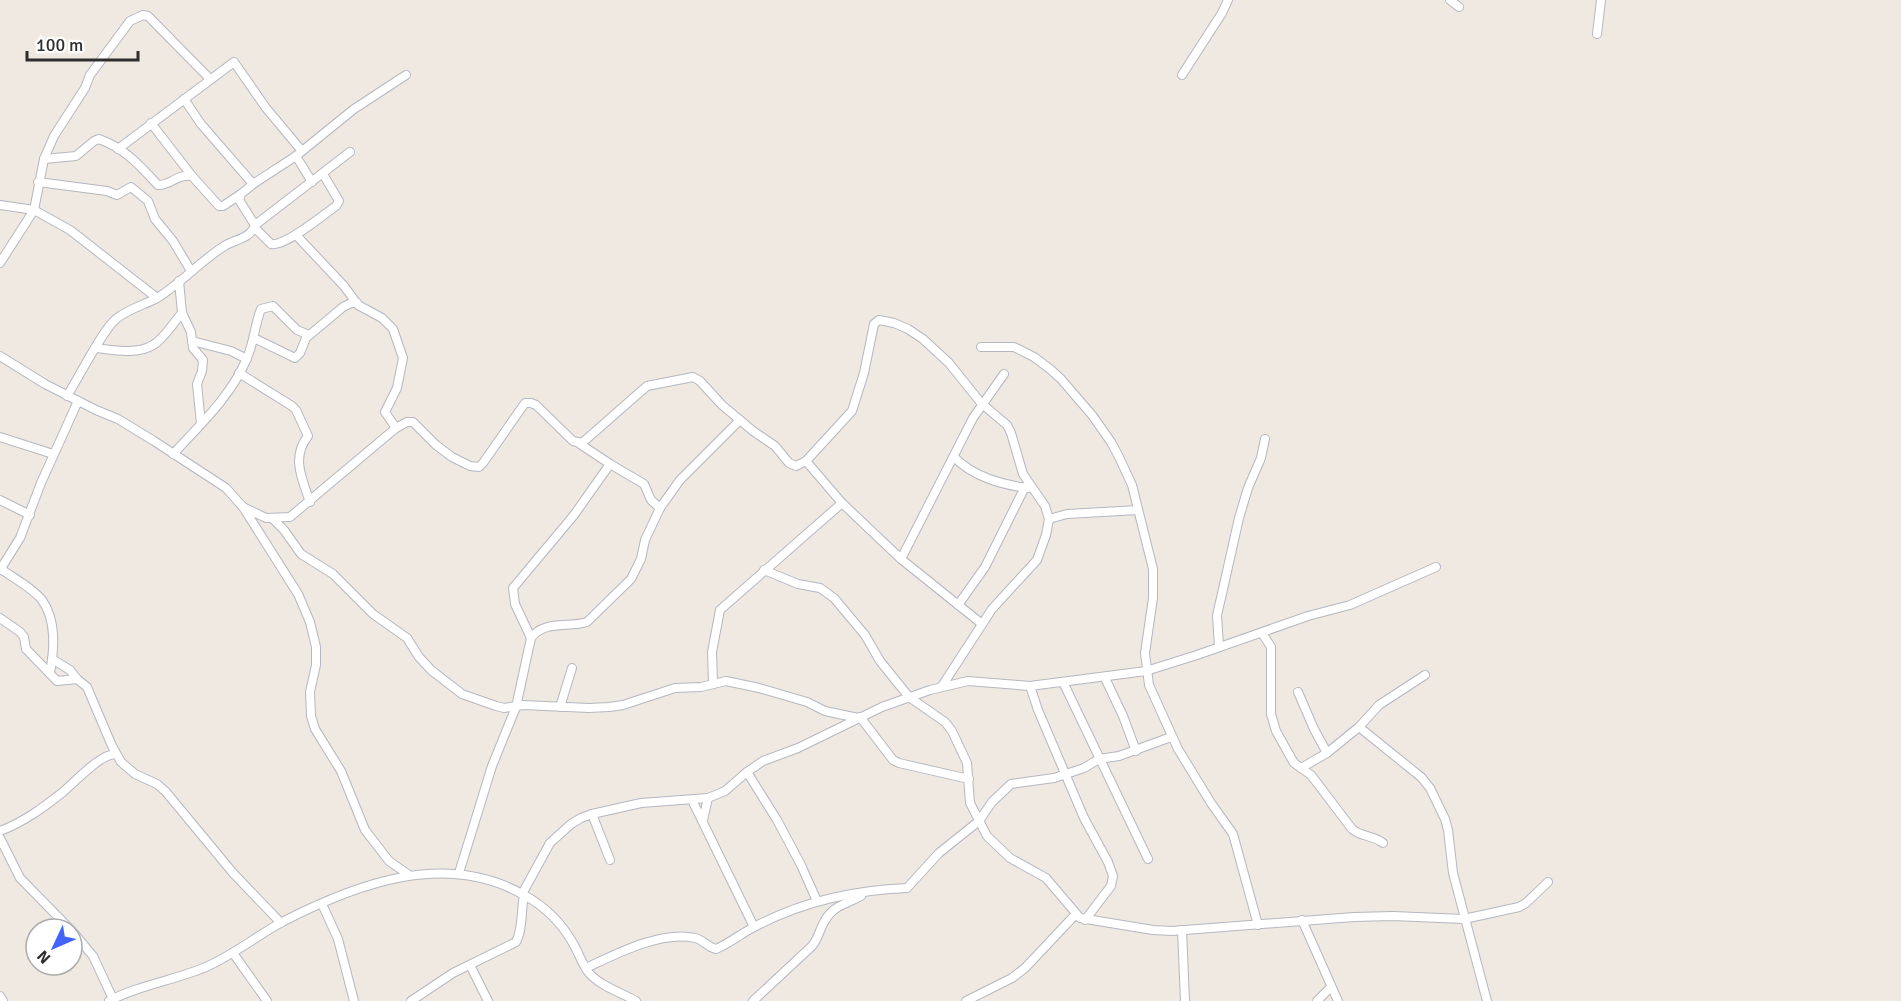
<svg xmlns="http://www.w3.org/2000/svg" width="1901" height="1001" font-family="Signika,sans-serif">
  <rect width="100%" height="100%" fill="#efe9e1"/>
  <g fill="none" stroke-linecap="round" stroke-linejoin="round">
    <g stroke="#b4b7c1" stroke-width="10">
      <g id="street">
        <path d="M1450,0L1459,7"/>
        <path d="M1597,34L1601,0"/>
        <path d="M1182,75L1222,13L1228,0"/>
        <path d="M184,99L201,124L253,184"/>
        <path d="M151,123L192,176L219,206H223L241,194"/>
        <path d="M118,149L234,62L266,108L302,151"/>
        <path d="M296,156L312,182"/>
        <path d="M44,159L76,156L94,141L99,139C126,149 139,165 158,185C170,186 176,174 192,176"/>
        <path d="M38,182L107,191L117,195L131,187L148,201L155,219L173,241L191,271"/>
        <path d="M0,205L34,210L70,230L157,298"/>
        <path d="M255,225L350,152"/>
        <path d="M255,228L271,244C285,247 323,215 336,206L339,201L323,174"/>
        <path d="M296,235L344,286L358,305L382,318L393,329L403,358L397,388L385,412L396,428"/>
        <path d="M0,263L34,210L44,159L54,136L85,88L90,75L130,21L143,15L148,16L210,79"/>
        <path d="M179,281L182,313L191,332L193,348L203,360L202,371L197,384L201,424"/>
        <path d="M254,338L295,358L300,353L306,338L343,307L351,303H357"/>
        <path d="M192,341L231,351L247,359"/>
        <path d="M981,347H1014L1034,357L1050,369L1061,379L1092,415L1111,442L1119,457L1132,485L1153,569V598L1145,653L1149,685L1178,749L1211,803L1233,834L1258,925"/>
        <path d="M96,348C113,350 137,355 153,345C164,339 173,323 182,313"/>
        <path d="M0,356L45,384L96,410L118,419L154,441L226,488L243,507L298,594L310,622L316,647V665L310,692L311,716L315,729L341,771L365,830L389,861L409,875"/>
        <path d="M239,373L292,406L296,410L308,436C291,457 302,479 310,502"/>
        <path d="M67,396C78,379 103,329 116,319C128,309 144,305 157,298C182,283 201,260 226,245C237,239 251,238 255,225L239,200L241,194L253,184L296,156L354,109L406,75"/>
        <path d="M0,437L53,454"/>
        <path d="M580,444L610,464L644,484L651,500L660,508"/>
        <path d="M173,454C200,425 232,395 247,358C254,342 255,324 261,309L273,306L297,330L309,335"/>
        <path d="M954,457C972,476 1002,485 1028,488"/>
        <path d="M806,461L842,503L901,559L982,624"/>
        <path d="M0,500L30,515"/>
        <path d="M243,507L266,518L290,517L396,428L407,422H413L436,445L452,457L470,466L479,467L483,463L525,403H531L536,405L573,441L582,443L647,386L693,377L700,381L722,405L753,431L775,446L789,463L796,466L806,461L852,411L864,373L874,324L879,320L894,323L908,329L923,339L949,363L981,403L1007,425L1011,433L1023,474L1045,506L1049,519L1046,535L1037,560L992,609L942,686"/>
        <path d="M273,519L284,530L301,554L333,574L373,614L407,638L419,657L431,670L462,694L496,706L504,708L523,705L589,708L609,707L623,705L675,688L701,687L726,681L759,688L807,702L825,711L858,718"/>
        <path d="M1049,519L1067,514L1138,510"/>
        <path d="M901,559L973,418L1004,374"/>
        <path d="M1,569C12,577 34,589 42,600C57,621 54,650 50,673"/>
        <path d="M0,570L20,538L41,483L78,401"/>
        <path d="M764,570L798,584L820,588L834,598L865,635L880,661L909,697L945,722L952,731L967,763L970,803L987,836L1010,858L1046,878L1080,918L1153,930L1172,931L1354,917L1393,916L1464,919L1519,907L1526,903L1548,882"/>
        <path d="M958,605L985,567L1025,487"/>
        <path d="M0,618L20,632L24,637L26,649L57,681L77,679"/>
        <path d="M1262,633L1271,647V714L1276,731L1294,763L1311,775L1352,829C1361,837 1373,835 1383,843"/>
        <path d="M531,638L515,604L513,588L574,515L610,464"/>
        <path d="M1219,647L1217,615L1221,598L1239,518L1248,488L1261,458L1265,439"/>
        <path d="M52,659L70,670L77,679L87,687L112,746L121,762L135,774L157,784L166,792L233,873L281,923"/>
        <path d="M1105,678L1123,716L1136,751"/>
        <path d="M1063,682L1148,859"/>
        <path d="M713,683L712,652L720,610L842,503"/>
        <path d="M1030,686L1038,710L1084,818L1108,862L1113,876L1111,886L1085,920"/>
        <path d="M1298,692L1314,729L1327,753"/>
        <path d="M560,707L572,668"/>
        <path d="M860,717L893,760L899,763L969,779"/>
        <path d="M1359,727L1421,777L1430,788L1445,819L1448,830L1453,873L1487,1001"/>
        <path d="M1301,768L1327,753L1359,727L1379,705L1425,675"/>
        <path d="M747,772L777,820L801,865L817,901"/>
        <path d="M692,800L754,927"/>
        <path d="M592,814L610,860"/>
        <path d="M703,820L708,798"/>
        <path d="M0,831C24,822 44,807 63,792C76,781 100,754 116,754"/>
        <path d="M0,838L20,878L70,929"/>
        <path d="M459,873L492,766L516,707L531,638C544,620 568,628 587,622L631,579L641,559L645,540L660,508L680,480L740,420"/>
        <path d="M522,894L550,843L571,824L581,818L592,814L641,803L708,798L725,791L747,772L763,761L798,748L882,707L930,690L968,681L1030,686L1146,671L1197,655L1308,616L1350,605L1436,567"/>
        <path d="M322,904L338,939L354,1001"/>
        <path d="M1302,920L1338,1001"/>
        <path d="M1182,930L1185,1001"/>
        <path d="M72,931L93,956L113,999"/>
        <path d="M233,953L267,1001"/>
        <path d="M470,965L488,1001"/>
        <path d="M586,968C616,954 662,930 695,938C704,940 707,947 716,949C730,943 742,933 756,926C802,902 855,890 907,888L939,853L979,821L992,802L1011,784L1054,778L1084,768L1099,759L1119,756L1171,737"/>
        <path d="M0,996L3,1001"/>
        <path d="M109,1001C138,985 177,980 208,966C234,954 257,936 282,922C356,884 445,850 524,895C546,907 562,923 574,945C579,954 583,966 589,973C600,986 622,993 636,1001"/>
        <path d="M411,1001L453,973L516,942C523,929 521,909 524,895"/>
        <path d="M753,1001L812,946C818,939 819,932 823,924C832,905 845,905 861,896"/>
        <path d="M966,1001L1012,978L1025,968L1075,915"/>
        <path d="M1317,1001L1331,987"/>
      </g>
    </g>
    <use href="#street" stroke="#fff" stroke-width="8"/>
  </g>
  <g transform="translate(54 947) rotate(226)"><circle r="28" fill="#ffffff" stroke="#ababab" stroke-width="1.5"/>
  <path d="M0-4.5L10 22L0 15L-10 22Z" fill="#4264fb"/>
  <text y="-9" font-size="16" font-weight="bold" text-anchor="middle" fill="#2e2e2e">N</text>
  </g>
  <path d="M27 51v9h111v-9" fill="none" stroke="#2e2e2e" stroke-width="3"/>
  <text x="36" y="51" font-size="18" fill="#2e2e2e" stroke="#ffffff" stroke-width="4.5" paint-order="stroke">100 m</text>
</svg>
